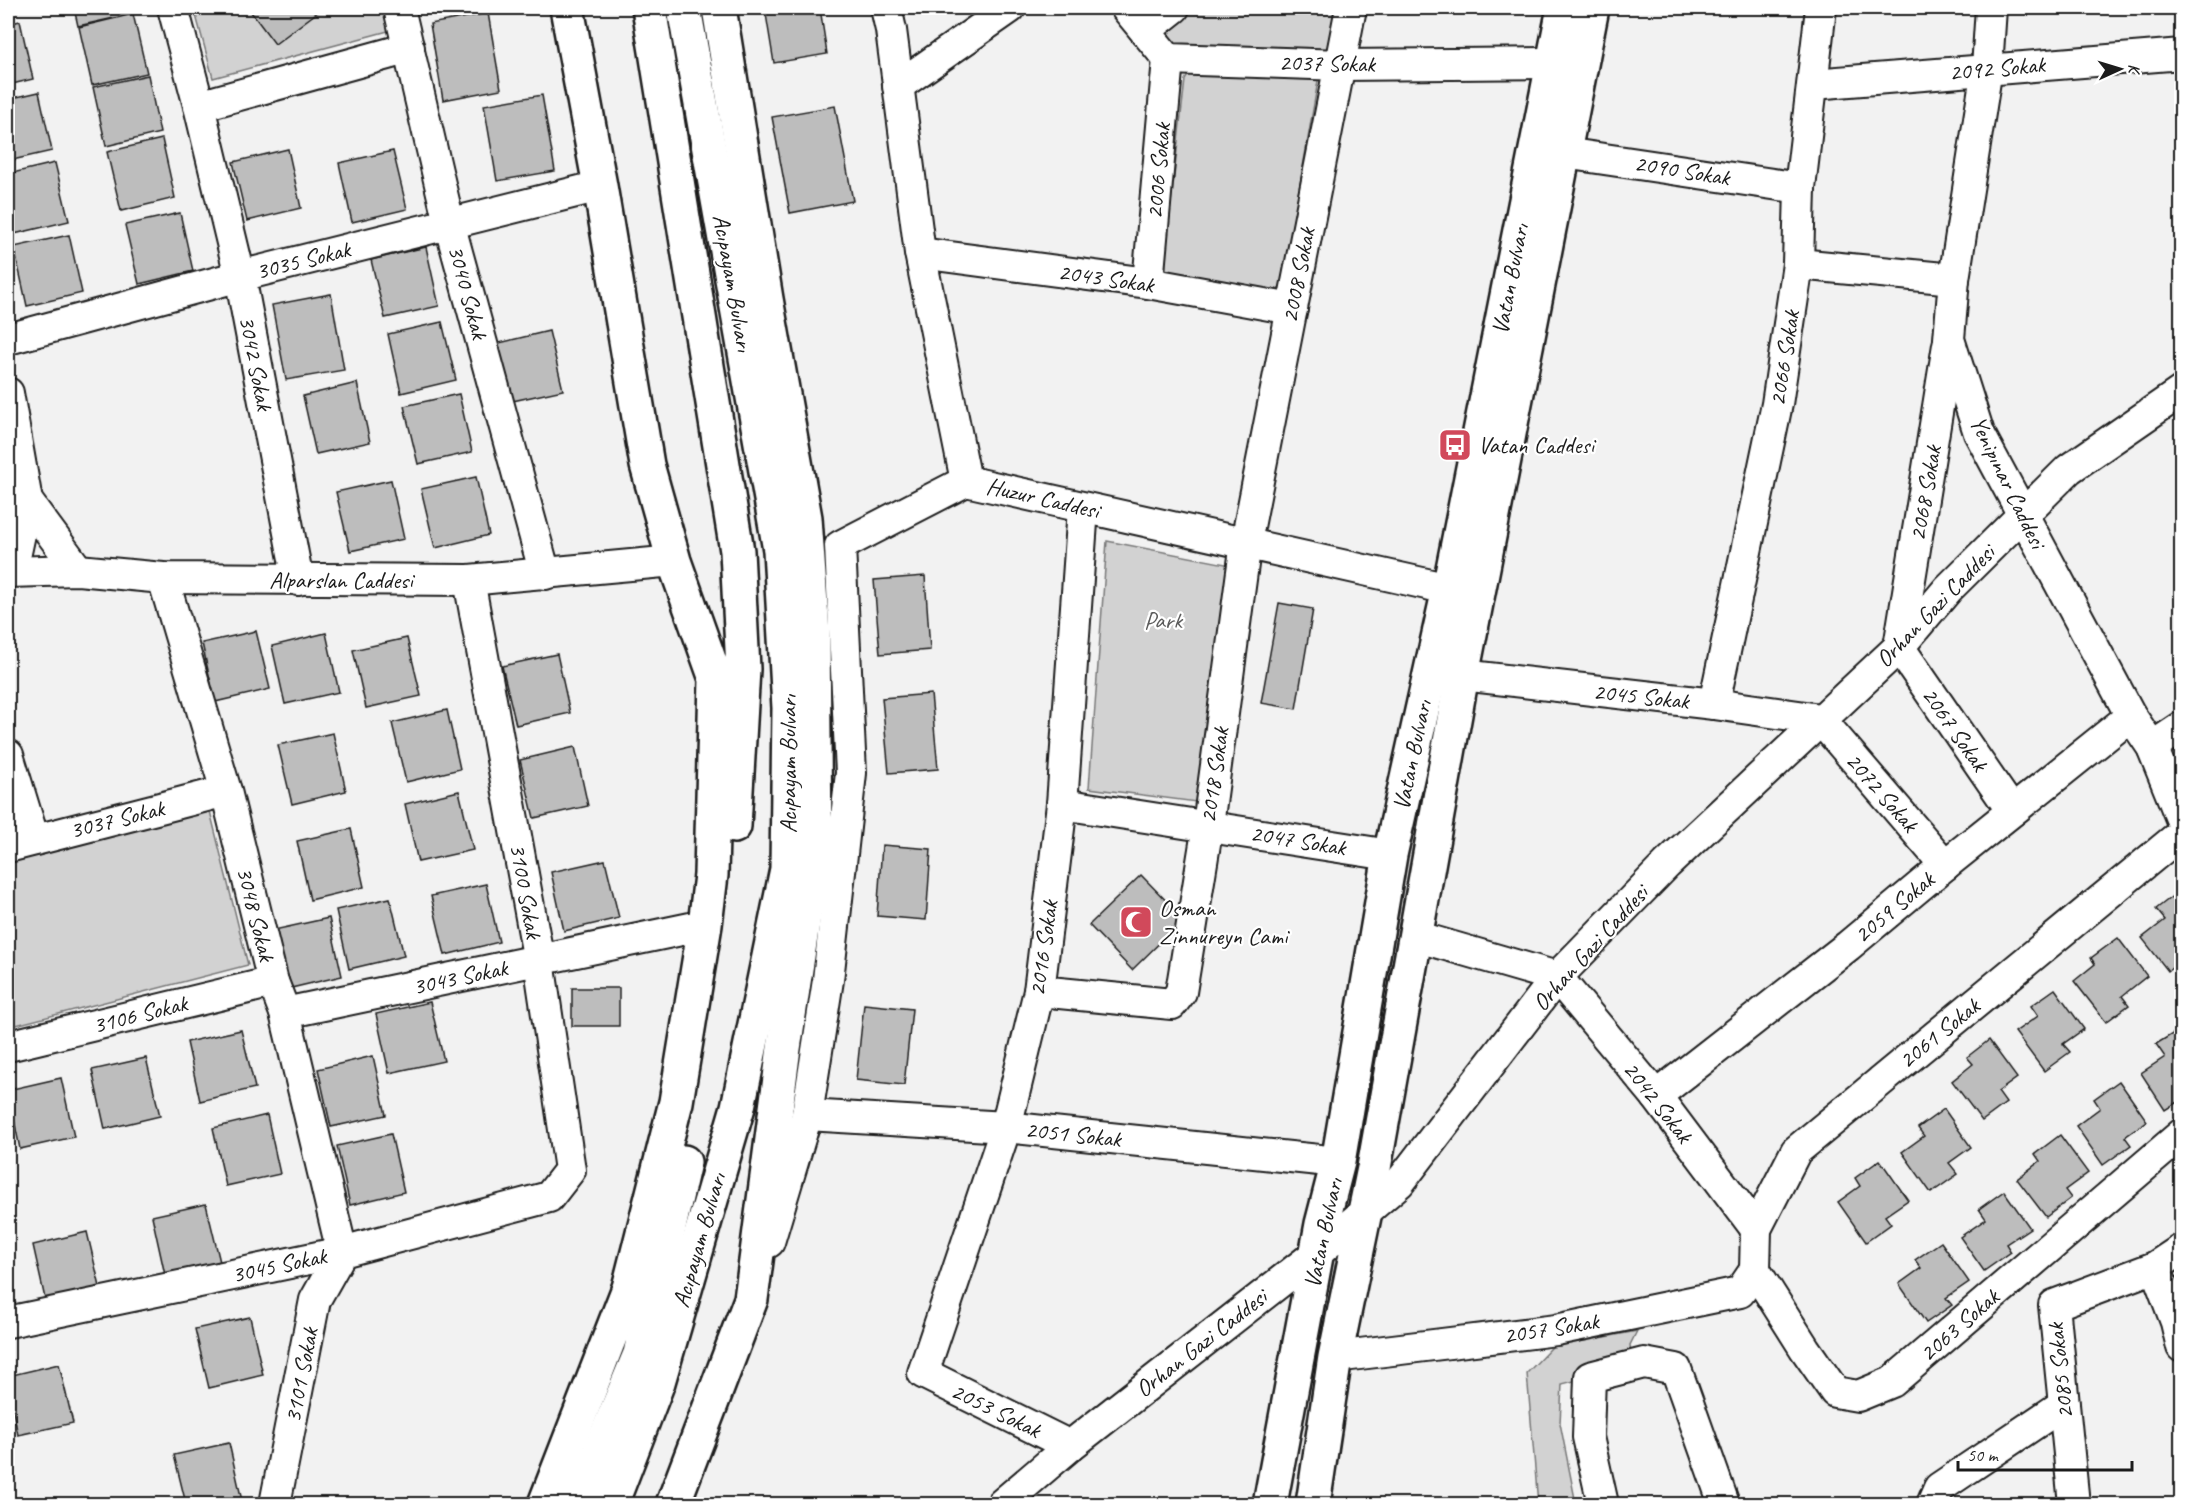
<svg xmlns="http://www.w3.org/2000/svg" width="2189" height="1512" font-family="Caveat,sans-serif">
  <rect width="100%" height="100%" fill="#f2f2f2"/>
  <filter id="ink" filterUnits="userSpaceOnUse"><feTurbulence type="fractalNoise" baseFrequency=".0167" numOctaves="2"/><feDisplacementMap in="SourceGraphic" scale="12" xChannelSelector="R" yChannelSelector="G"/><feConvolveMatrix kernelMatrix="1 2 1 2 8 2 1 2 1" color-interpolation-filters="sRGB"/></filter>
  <g filter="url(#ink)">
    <g fill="#d2d2d2" stroke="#777" stroke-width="1.5">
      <path d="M194,8H395L403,27L213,78Z"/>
      <path d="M1195,8H1341L1334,45L1324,53L1176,50L1166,31Z"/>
      <path d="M1190,72H1311L1318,81L1282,287L1262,293L1166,274L1165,256L1185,80Z"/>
      <path d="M1107,541L1231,565L1204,803L1089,788Z"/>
      <path d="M208,803L248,965L16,1025L8,1019V856Z"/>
      <path d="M1637,1331L1630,1345L1632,1366L1562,1384L1560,1423L1576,1504H1538L1527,1373L1552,1347Z"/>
    </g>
    <g fill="#bdbdbd" stroke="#1c1c1c" stroke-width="1.5">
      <path d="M74,8H131L132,14L78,26Z"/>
      <path d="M248,8H323L275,44Z"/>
      <path d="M765,8H820L827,54L774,63Z"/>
      <path d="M488,13L501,89L443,100L430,24Z"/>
      <path d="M133,14L147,73L92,85L79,27Z"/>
      <path d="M20,21L33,79L8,85V24Z"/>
      <path d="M148,75L160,133L106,146L93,87Z"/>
      <path d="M39,92L52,151L8,161V99Z"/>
      <path d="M542,95L555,171L497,181L484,105Z"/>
      <path d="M835,106L853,201L790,213L772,117Z"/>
      <path d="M162,139L175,198L121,211L107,152Z"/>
      <path d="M288,149L301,208L247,221L233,162Z"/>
      <path d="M393,151L407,209L352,222L339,163Z"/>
      <path d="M55,163L69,221L14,234L8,205V174Z"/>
      <path d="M180,213L193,271L139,284L125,225Z"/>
      <path d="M69,235L82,293L27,306L14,247Z"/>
      <path d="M426,247L439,306L385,318L371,260Z"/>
      <path d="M331,294L344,370L286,380L272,305Z"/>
      <path d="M442,322L456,380L401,393L388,334Z"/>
      <path d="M549,331L563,390L508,402L495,344Z"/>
      <path d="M357,383L370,442L316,454L303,396Z"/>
      <path d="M459,394L472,452L418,464L404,406Z"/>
      <path d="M476,477L489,535L435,548L421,489Z"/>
      <path d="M391,480L404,539L350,551L336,492Z"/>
      <path d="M925,576L930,650L880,654L874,580Z"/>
      <path d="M1279,603L1313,609L1296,709L1261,703Z"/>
      <path d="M256,631L270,689L215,702L202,643Z"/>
      <path d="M326,633L339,692L285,704L272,646Z"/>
      <path d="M407,638L421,696L366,708L353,650Z"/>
      <path d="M557,654L570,713L516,725L502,666Z"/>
      <path d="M931,694L938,769L889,773L882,698Z"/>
      <path d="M447,710L460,769L406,782L392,723Z"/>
      <path d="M333,733L346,791L292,804L278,745Z"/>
      <path d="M575,747L588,806L534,818L520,760Z"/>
      <path d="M459,791L473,850L418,862L405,804Z"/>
      <path d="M351,829L364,887L310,900L297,841Z"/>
      <path d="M882,845L931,849L926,920L877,916Z"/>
      <path d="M605,860L619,918L564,931L551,872Z"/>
      <path d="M1141,875L1184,919L1132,970L1089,925Z"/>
      <path d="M486,884L499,942L445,955L431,896Z"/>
      <path d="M2179,891L2182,895V960L2168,971L2142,938L2165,920L2156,909Z"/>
      <path d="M390,898L404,956L349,969L336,910Z"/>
      <path d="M329,918L342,976L287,989L274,930Z"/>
      <path d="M2118,938L2147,976L2122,996L2129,1005L2106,1022L2074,981L2095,964L2091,958Z"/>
      <rect x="572" y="988" width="47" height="38"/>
      <path d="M2055,989L2084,1029L2063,1044L2070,1052L2044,1071L2015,1032L2038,1016L2031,1006Z"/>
      <path d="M430,1002L444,1061L389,1073L376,1014Z"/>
      <path d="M864,1004L912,1009L904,1085L856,1080Z"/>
      <path d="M2182,1028V1099L2165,1110L2141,1073L2165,1057L2156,1044Z"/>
      <path d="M241,1030L255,1088L200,1101L187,1042Z"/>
      <path d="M1989,1040L2017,1078L1998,1092L2006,1103L1982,1121L1952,1081L1973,1064L1967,1057Z"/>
      <path d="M373,1056L386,1115L331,1127L318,1069Z"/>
      <path d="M146,1058L160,1116L105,1129L92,1070Z"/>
      <path d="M61,1078L74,1137L20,1149L8,1090Z"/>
      <path d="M2119,1081L2147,1121L2125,1137L2131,1145L2103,1165L2076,1126L2100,1108L2094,1099Z"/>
      <path d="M1944,1109L1971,1147L1949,1163L1958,1174L1931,1193L1902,1152L1924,1136L1918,1128Z"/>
      <path d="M267,1115L280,1174L226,1186L213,1128Z"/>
      <path d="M391,1134L404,1192L350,1205L337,1146Z"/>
      <path d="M2060,1135L2088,1173L2065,1190L2071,1198L2046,1217L2017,1179L2040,1161L2035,1154Z"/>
      <path d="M1880,1160L1908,1200L1885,1216L1891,1224L1866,1242L1838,1202L1860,1186L1855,1178Z"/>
      <path d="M2004,1191L2030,1228L2006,1244L2011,1252L1984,1271L1960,1237L1986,1219L1979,1209Z"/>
      <path d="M206,1204L220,1262L165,1275L152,1216Z"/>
      <path d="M87,1232L101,1291L46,1303L33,1245Z"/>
      <path d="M1941,1242L1969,1282L1946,1298L1952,1305L1926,1323L1899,1284L1921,1268L1915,1260Z"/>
      <path d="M8,1274L15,1307L8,1308Z"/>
      <path d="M250,1317L263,1375L209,1388L195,1329Z"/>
      <path d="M59,1364L73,1423L18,1435L8,1387V1376Z"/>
      <path d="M229,1443L242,1501L227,1504H186L174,1455Z"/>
    </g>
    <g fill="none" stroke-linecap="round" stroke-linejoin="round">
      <g stroke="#1c1c1c" stroke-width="34">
        <g id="minor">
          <path d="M173,8L199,106L240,276L298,580"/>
          <path d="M399,8L449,223L545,574"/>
          <path d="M886,8L891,30L920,253L966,481L1449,589"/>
          <path d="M1126,8L1168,59L1341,65L1552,63"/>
          <path d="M1991,8L1987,68L1954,279L1949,339L1979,433L2131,716L2152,747L2182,821"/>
          <path d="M1145,31L1174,8"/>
          <path d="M1813,84L2182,54"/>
          <path d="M898,86L1010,8"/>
          <path d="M199,106L409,48"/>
          <path d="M1564,153L1800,188"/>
          <path d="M920,253L1148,283L1292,309"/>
          <path d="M1798,264L1954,279"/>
          <path d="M1148,283L1168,59"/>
          <path d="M8,339L240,276L600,186"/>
          <path d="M1948,345L1899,647L2012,811"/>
          <path d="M8,393L27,501L12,571"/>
          <path d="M27,501L78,570"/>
          <path d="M8,572L78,570L163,578L469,580L674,561"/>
          <path d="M163,578L226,791L273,982L285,1013L342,1252"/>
          <path d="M1462,675L1714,704L1820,719L1945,865"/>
          <path d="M1714,704L1777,404L1798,264L1800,188L1821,8"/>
          <path d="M2152,747L2182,727"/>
          <path d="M8,755L34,840"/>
          <path d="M1062,804L1390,855"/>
          <path d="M8,847L226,791"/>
          <path d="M1415,936L1557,977L1656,1096L1756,1229"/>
          <path d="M1039,991L1172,1004L1181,992L1208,825L1246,542L1351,8"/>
          <path d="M285,1013L705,925"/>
          <path d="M8,1046L273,982"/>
          <path d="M1656,1096L1848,946L1945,865L2131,716"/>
          <path d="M807,1115L1006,1127L1338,1162"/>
          <path d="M769,1242L807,1115L828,980L851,773L840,546L966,481"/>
          <path d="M2155,1267L2176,1322L2182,1347"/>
          <path d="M1755,1270L1756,1229L1796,1151L2182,833"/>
          <path d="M1755,1270L1805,1349L1835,1392L1858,1396L1892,1382L2182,1134"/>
          <path d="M8,1322L342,1252L549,1197L570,1170L539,961L469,580"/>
          <path d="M1335,1357L1556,1330L1740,1292L1755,1270"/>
          <path d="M1070,1446L923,1373L1006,1127L1039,991L1062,804L1083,508"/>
          <path d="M275,1504L315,1300L342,1252"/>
          <path d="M1002,1504L1070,1446L1317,1253L1400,1182L1557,977L1667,864L1899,647L1948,589L2069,469L2182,391"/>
          <path d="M1603,1504L1588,1437L1590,1377L1644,1363L1676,1369L1724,1504"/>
          <path d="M1932,1504L1939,1488L2064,1404"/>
          <path d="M2074,1504L2054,1305L2155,1267L2182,1249"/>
        </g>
      </g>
      <g stroke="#1c1c1c" stroke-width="38">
        <g id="major">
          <path d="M649,8L737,551L743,669L734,826"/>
          <path d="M545,1504L629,1288L676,1102L705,925L711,875L716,679L674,561L647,465L600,186L567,8"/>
          <path d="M578,1504L640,1354L684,1162"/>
          <path d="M611,1504L658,1382L738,1107L787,869L789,708L780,550L684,8"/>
          <path d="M673,1504L751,1299L783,1055L815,843L813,634L805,518L766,299L719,8"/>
          <path d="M1270,1504L1322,1224L1338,1162L1390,855L1449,589L1564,8"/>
          <path d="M1313,1504L1335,1357L1374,1168L1462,675L1592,8"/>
        </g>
      </g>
      <use href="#minor" stroke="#fff" stroke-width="30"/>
      <use href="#major" stroke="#fff" stroke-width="33"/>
    </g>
  </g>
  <defs>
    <g id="bus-square" transform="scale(1.725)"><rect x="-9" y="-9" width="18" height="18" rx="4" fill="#d1495b" stroke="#fff"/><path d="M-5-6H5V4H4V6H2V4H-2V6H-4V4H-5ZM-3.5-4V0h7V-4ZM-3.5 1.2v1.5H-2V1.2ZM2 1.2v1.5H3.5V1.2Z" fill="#fff"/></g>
    <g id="mosque-square" transform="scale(1.725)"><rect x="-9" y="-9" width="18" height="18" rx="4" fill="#d1495b" stroke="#fff"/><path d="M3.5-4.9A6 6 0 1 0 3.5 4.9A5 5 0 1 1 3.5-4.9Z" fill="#fff"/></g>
  </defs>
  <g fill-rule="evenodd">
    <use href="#bus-square" x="1455" y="445"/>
    <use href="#mosque-square" x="1136" y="922"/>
  </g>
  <g text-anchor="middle" stroke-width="4.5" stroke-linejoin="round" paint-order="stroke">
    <g font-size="24" fill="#1c1c1c" stroke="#fff">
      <text transform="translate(1327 63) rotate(1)" y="8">2037 Sokak</text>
      <text transform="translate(1997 68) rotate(-5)" y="8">2092 Sokak</text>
      <text transform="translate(1682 170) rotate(9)" y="8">2090 Sokak</text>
      <text transform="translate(1158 171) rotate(-85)" y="8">2006 Sokak</text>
      <text transform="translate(303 260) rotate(-14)" y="8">3035 Sokak</text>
      <text transform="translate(1298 275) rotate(-79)" y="8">2008 Sokak</text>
      <text transform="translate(1106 278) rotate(8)" y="8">2043 Sokak</text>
      <text transform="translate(1510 279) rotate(-79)" y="8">Vatan Bulvarı</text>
      <text transform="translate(733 283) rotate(80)" y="8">Acıpayam Bulvarı</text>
      <text transform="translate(468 292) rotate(75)" y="8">3040 Sokak</text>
      <text transform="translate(1784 358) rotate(-81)" y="8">2066 Sokak</text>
      <text transform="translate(256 363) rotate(79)" y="8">3042 Sokak</text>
      <text transform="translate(2008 482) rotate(64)" y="8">Yenipınar Caddesi</text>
      <text transform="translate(1925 493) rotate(-80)" y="8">2068 Sokak</text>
      <text transform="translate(1043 498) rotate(13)" y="8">Huzur Caddesi</text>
      <text x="341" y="588">Alparslan Caddesi</text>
      <text transform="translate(1935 606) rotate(-46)" y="8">Orhan Gazi Caddesi</text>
      <text transform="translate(1641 696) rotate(6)" y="8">2045 Sokak</text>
      <text transform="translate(1955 729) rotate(55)" y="8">2067 Sokak</text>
      <text transform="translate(1412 755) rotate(-78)" y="8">Vatan Bulvarı</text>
      <text transform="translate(788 764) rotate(-90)" y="8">Acıpayam Bulvarı</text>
      <text transform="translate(1214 775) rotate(-82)" y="8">2018 Sokak</text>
      <text transform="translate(1882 792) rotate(49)" y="8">2072 Sokak</text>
      <text transform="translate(117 819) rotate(-14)" y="8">3037 Sokak</text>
      <text transform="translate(1298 840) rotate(9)" y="8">2047 Sokak</text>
      <text transform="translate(526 891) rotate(80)" y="8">3100 Sokak</text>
      <text transform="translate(1894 907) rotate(-40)" y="8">2059 Sokak</text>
      <text transform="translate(256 914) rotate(76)" y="8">3048 Sokak</text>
      <text transform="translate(1043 948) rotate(-82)" y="8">2016 Sokak</text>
      <text transform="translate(1590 948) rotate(-48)" y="8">Orhan Gazi Caddesi</text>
      <text transform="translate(460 977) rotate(-12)" y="8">3043 Sokak</text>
      <text transform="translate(140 1014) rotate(-14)" y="8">3106 Sokak</text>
      <text transform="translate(1939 1033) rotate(-39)" y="8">2061 Sokak</text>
      <text transform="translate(1658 1102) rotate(52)" y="8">2042 Sokak</text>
      <text transform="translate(1073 1134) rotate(6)" y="8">2051 Sokak</text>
      <text transform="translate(1323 1233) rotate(-78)" y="8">Vatan Bulvarı</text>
      <text transform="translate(699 1240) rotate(-74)" y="8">Acıpayam Bulvarı</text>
      <text transform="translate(279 1265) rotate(-12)" y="8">3045 Sokak</text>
      <text transform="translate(1959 1325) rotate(-41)" y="8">2063 Sokak</text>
      <text transform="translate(1551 1328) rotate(-9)" y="8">2057 Sokak</text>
      <text transform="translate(1201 1343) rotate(-38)" y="8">Orhan Gazi Caddesi</text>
      <text transform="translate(2060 1371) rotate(-96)" y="8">2085 Sokak</text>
      <text transform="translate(301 1375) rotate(-79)" y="8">3101 Sokak</text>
      <text transform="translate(996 1410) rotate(26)" y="8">2053 Sokak</text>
    </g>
    <g font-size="24" fill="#1c1c1c" stroke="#fff" text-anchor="start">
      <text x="1478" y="453">Vatan Caddesi</text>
      <text x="1159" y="916">Osman<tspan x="1159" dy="28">Zinnureyn Cami</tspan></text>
    </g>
    <g font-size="24" fill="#5c5c5c" stroke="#fff">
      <text x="1163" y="628">Park</text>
    </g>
  </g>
  <rect width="2189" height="1512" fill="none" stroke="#fff" stroke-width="30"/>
  <rect x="15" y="15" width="2159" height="1482" fill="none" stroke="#1c1c1c" stroke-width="2" filter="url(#ink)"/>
  <g transform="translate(2120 69) rotate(86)" stroke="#ffffff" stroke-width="4.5" paint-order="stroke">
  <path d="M0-4.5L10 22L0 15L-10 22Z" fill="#1c1c1c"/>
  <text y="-9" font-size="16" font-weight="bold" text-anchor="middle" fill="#1c1c1c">K</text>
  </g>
  <path d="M1958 1461v9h174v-9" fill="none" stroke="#1c1c1c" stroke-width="3"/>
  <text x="1967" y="1461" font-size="18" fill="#1c1c1c" stroke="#ffffff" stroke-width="4.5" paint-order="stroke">50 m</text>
</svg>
